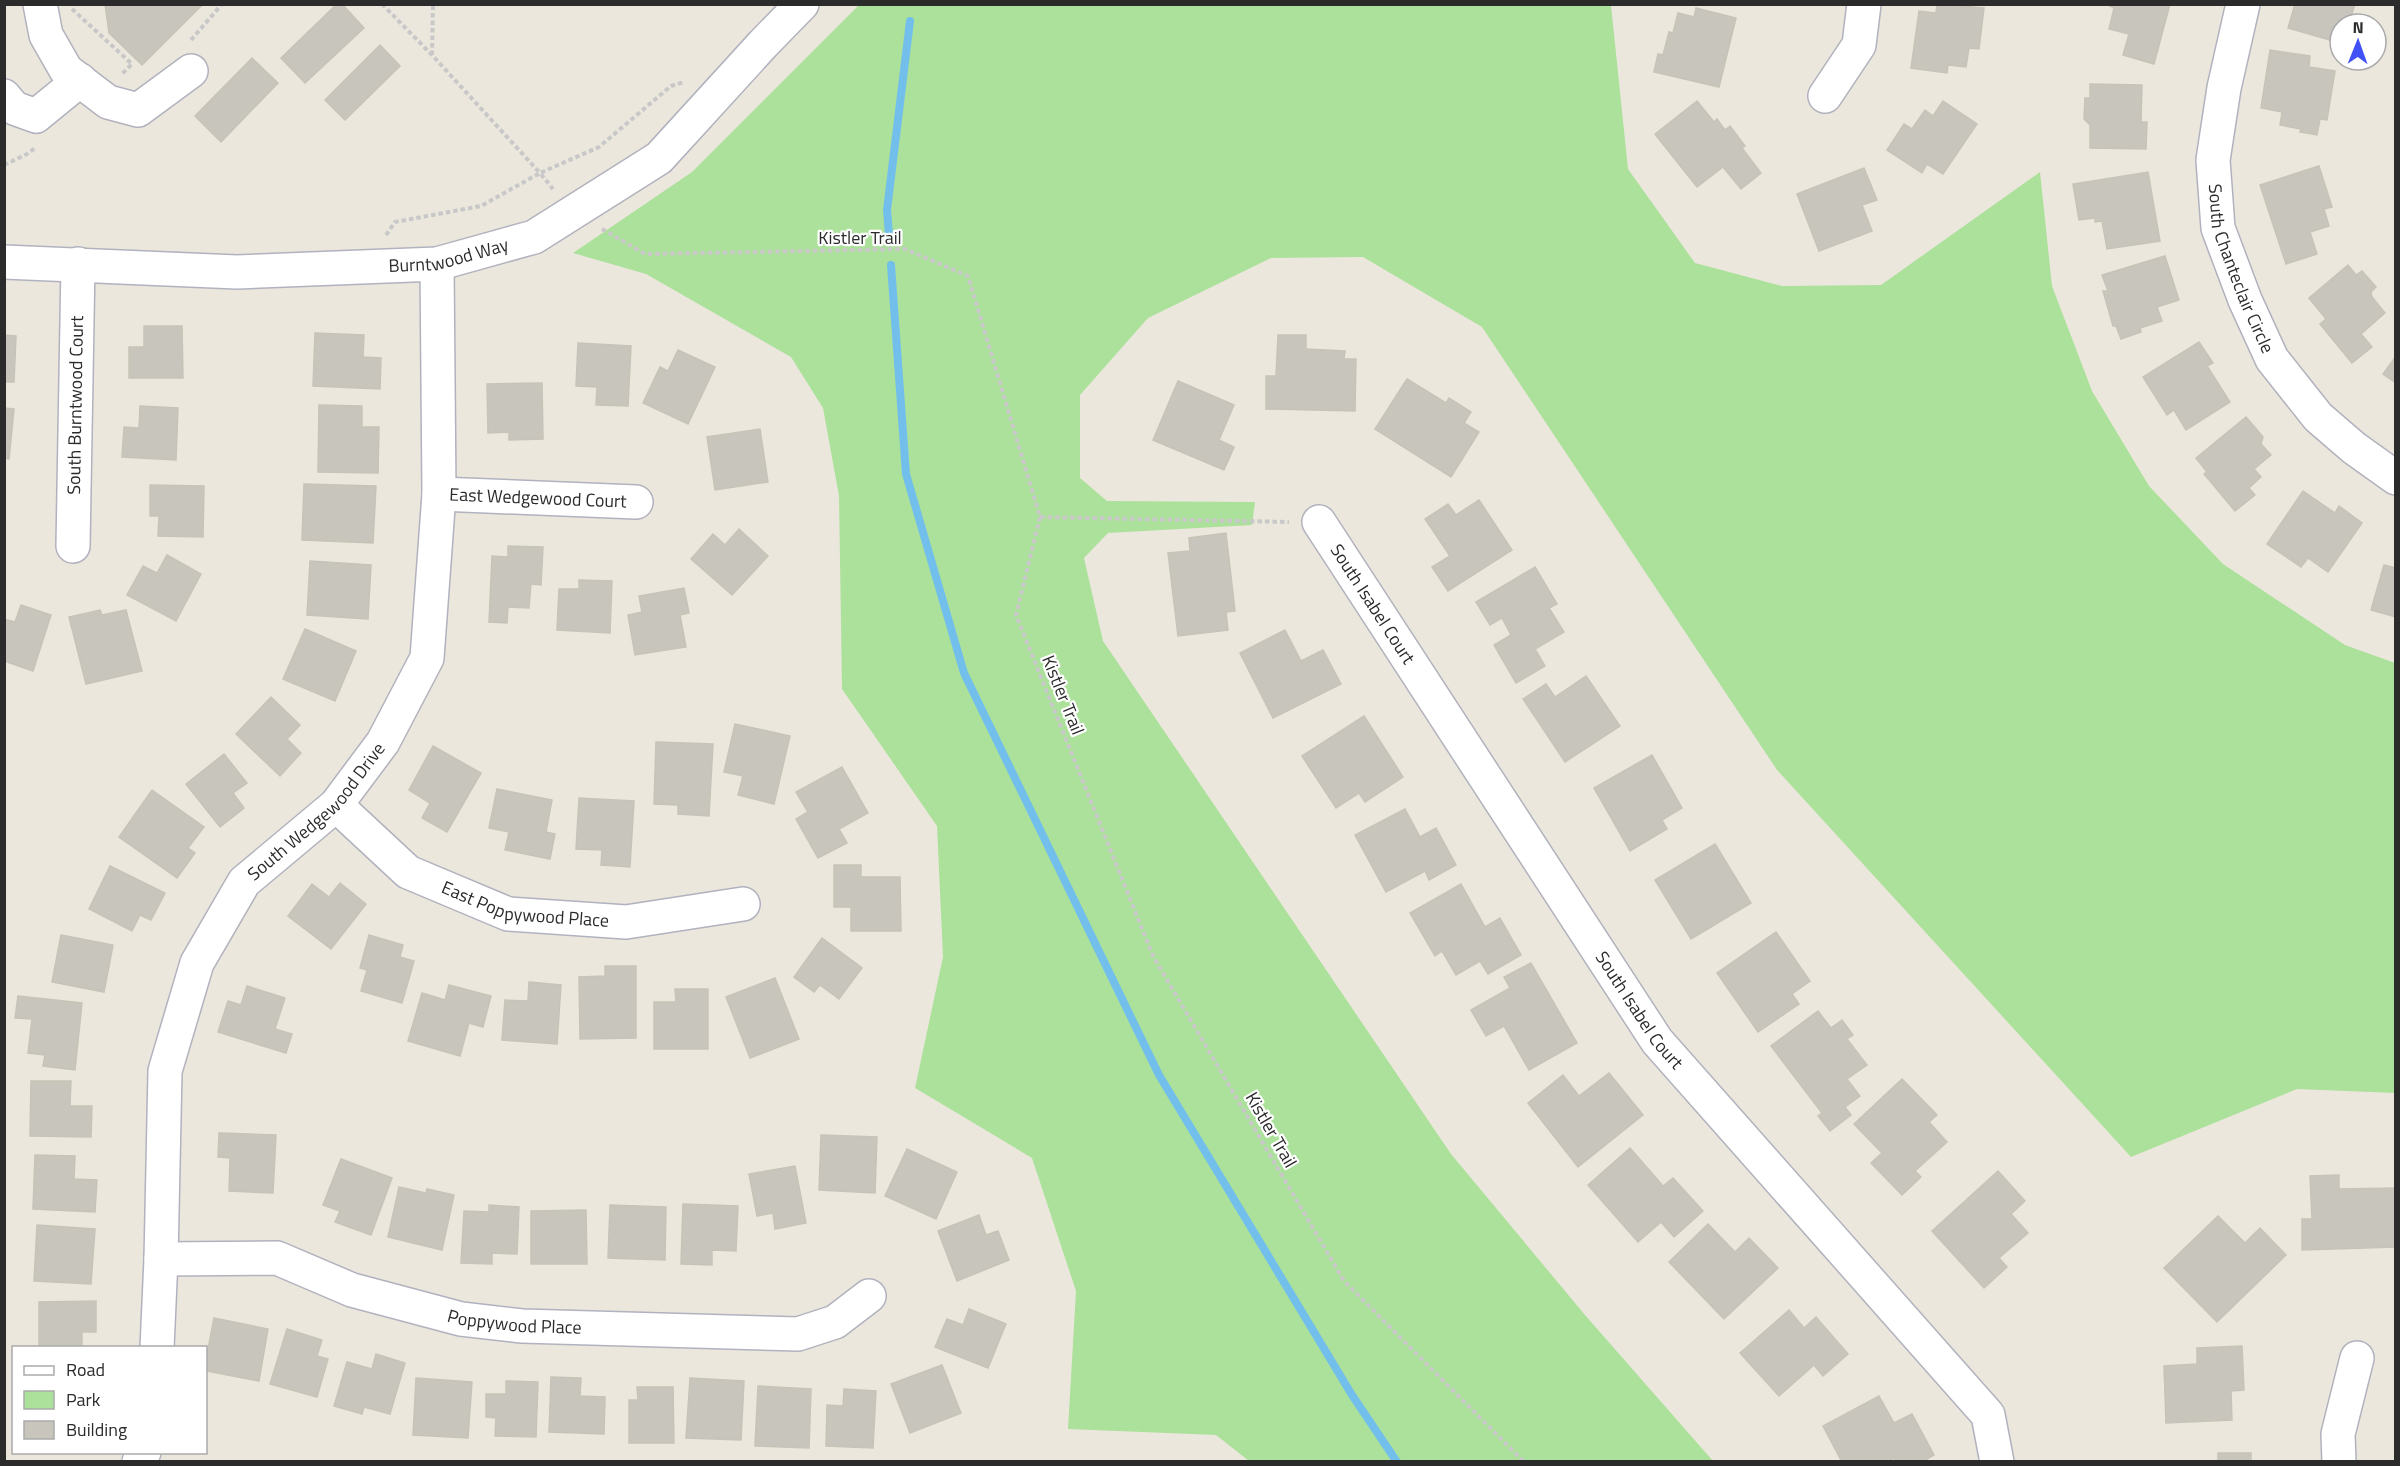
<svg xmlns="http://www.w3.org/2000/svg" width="2400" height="1466" font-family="'Titillium Web',sans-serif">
  <rect width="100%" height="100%" fill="#ece7dd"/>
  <path fill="#ace19b" d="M859,5H1611L1628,169L1695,263L1782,286L1881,285L2040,172L2052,286L2092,391L2149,486L2223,564L2345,645L2395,663V1093L2297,1089L2131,1157L1777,770L1482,327L1363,257L1271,258L1148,318L1080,395V478L1107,501L1255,502L1252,525L1108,533L1084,558L1103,641L1451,1154L1585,1315L1713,1461H1249L1216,1435L1068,1429L1076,1291L1032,1158L915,1088L943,957L937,826L842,689L839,496L823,408L791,357L646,274L573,253L692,172Z"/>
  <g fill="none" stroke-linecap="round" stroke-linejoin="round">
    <g stroke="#73bfec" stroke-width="8">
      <path d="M889,235L887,210L910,21"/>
      <path d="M891,265L906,474L964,673L1159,1075L1352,1395L1397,1462"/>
    </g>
  </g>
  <g fill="#c8c5bc" stroke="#c8c3b7" stroke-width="1.5">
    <path d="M105,4H203L142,65L109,33Z"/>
    <path d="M337,4H342L364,28L305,83L281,58Z"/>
    <path d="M1937,4L1984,8L1979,49L1969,48L1966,67L1948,65L1947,73L1911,68L1919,11L1936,13Z"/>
    <path d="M2106,4H2170L2154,64L2123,55L2129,34L2109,29L2114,8Z"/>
    <path d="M2295,4H2355L2349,24H2340V43L2288,28Z"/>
    <path d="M1696,8L1736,18L1719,87L1654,72L1658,54L1663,55L1669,32L1673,33L1678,13L1694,17Z"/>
    <path d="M380,45L400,66L345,120L325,100Z"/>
    <path d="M2270,50L2310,56L2309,67L2335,71L2327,120L2320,119L2317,135L2300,132L2301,129L2280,125L2282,112L2261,108Z"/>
    <path d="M252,58L278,83L221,142L195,116Z"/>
    <path d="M2090,84L2142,85L2141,122H2147L2146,149L2090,148V125L2084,119L2085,98H2090Z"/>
    <path d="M1697,101L1714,122L1717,119L1725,130L1730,126L1745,146L1742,148L1761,173L1741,189L1723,167L1697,187L1655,134Z"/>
    <path d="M1943,101L1977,124L1943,174L1927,164L1922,173L1887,150L1904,124L1912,129L1925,110L1933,116Z"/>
    <path d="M2319,166L2332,207L2324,209L2329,226L2310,232L2317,254L2286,264L2260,185Z"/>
    <path d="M1864,168L1877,200L1862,205L1872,231L1819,251L1797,194Z"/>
    <path d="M2148,172L2160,241L2107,249L2102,221L2095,222V218L2079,220L2073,184Z"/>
    <path d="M2165,256L2179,300L2157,307L2162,321L2140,328L2141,332L2121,339L2116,326H2113L2103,291H2108L2102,275Z"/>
    <path d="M2348,265L2356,275L2362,271L2376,287L2371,292L2372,297L2385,313L2361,334L2372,347L2352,363L2320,324L2326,319L2309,298Z"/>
    <path d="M144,326H182L183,378H129V347H144Z"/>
    <path d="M315,333L364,335L363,357L381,358L380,389L313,386Z"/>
    <path d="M4,335L16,336L14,382H4Z"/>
    <path d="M1278,335H1306V349L1345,351L1344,359H1356L1355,411L1266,409V376H1276Z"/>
    <path d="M2199,342L2213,363L2207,366L2230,402L2186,430L2174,410L2167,415L2143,377Z"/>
    <path d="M578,343L631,346L628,406L596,405L597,387L576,386Z"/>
    <path d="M678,350L715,367L688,424L643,403L660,367L668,371Z"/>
    <path d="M2396,356V383L2383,374Z"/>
    <path d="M1407,379L1446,403L1449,398L1471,412L1464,423L1479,432L1451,477L1375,429Z"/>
    <path d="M1178,381L1234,405L1219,440L1234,447L1224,470L1153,440Z"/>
    <path d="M542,383L543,439L509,440V432L488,433L487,384Z"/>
    <path d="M319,405L362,406V427H379L378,473L318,472Z"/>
    <path d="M140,406L178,408L176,460L122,457L124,427L139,428Z"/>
    <path d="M4,408L14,409L9,459L4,458Z"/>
    <path d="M2246,417L2263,437L2261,444L2271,455L2254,469L2261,477L2249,488L2255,495L2235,511L2204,474L2207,472L2196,458Z"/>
    <path d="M760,429L768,482L715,490L707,437Z"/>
    <path d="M304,484L376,486L373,543L302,540Z"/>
    <path d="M150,485L204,486L203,537L158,536L159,516H150Z"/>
    <path d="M2303,491L2335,513L2339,506L2362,523L2328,572L2308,558L2301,567L2267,544Z"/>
    <path d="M1479,500L1512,550L1448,591L1432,567L1450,556L1425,519L1448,504L1456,515Z"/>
    <path d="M739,529L768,556L732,595L691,559L713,534L725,545Z"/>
    <path d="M1226,533L1235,611L1226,612L1228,630L1178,636L1168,553L1190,551L1189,538Z"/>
    <path d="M508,546L543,547L541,585L531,584L529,608L508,607L507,623L489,622L492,556L508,557Z"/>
    <path d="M167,555L201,574L176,621L127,595L143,566L157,573Z"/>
    <path d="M310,561L371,565L368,619L307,615Z"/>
    <path d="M2384,565L2396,568V617L2371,610Z"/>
    <path d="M1535,567L1557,604L1549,608L1564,632L1535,649L1545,666L1516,683L1494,645L1511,635L1502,618L1490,625L1476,602Z"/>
    <path d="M579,580L612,581L610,633L557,630L559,589H579Z"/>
    <path d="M684,588L689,613L680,615L686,647L635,655L628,615L642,612L639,596Z"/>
    <path d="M21,605L51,615L33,671L4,661V619L15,622Z"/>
    <path d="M100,610L102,615L126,610L142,671L86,684L69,617Z"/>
    <path d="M305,629L356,651L335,701L283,679Z"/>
    <path d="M1285,630L1301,661L1323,650L1341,684L1273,718L1240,653Z"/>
    <path d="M1586,676L1620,726L1565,762L1523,699L1546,684L1555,697Z"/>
    <path d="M271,697L300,725L287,739L301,753L280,776L236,734Z"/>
    <path d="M1364,716L1403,777L1365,802L1359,793L1336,808L1302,756Z"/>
    <path d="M735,724L790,736L774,804L738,795L743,776L724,772Z"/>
    <path d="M656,742L713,744L709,816L678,814V805L654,804Z"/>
    <path d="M433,746L481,773L447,832L422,818L430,803L409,790Z"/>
    <path d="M224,754L247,783L233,793L244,808L220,827L186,784Z"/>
    <path d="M1652,755L1682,808L1662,820L1667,829L1630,851L1594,788Z"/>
    <path d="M842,767L868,813L839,829L847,843L818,858L796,819L808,812L796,792Z"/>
    <path d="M497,789L552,800L546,832L555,834L550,859L505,850L509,832L489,828Z"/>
    <path d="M152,790L204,827L188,848L195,853L177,878L119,837Z"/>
    <path d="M579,798L634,801L630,867L601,865L602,850L576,849Z"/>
    <path d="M1405,809L1420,837L1436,828L1456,865L1429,880L1425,871L1386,892L1355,835Z"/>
    <path d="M1715,844L1751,903L1691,939L1655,880Z"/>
    <path d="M834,865H861V877H900L901,931H851V907H834Z"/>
    <path d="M110,866L165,893L151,920L140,915L132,931L89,909Z"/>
    <path d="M340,883L366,904L331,949L288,916L312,884L329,897Z"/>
    <path d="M1461,884L1485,927L1500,918L1521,955L1488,974L1480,961L1456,975L1442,951L1435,956L1410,913Z"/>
    <path d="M1776,932L1810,981L1792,994L1799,1004L1758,1032L1717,973Z"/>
    <path d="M61,935L113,945L104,992L52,982Z"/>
    <path d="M369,935L403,945L400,957L414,961L402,1003L361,991L367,970L360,968Z"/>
    <path d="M822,938L862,968L839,999L820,985L814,992L794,977Z"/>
    <path d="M1531,963L1577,1043L1529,1070L1504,1026L1486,1036L1471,1010L1510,988L1504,977Z"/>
    <path d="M605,966H636V1038L580,1039L579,977L605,976Z"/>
    <path d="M775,978L799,1039L750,1058L726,997Z"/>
    <path d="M529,982L561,985L557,1044L502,1040L505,1000L528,1001Z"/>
    <path d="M449,985L491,996L483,1027L469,1023L460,1056L408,1041L422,993L445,1000Z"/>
    <path d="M247,986L285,998L275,1029L292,1034L286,1053L218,1032L228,1001L241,1005Z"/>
    <path d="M675,989H708V1049H654V1002H676Z"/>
    <path d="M18,996L82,1003L75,1070L43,1066L45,1055L28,1053L32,1019L15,1018Z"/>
    <path d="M1818,1011L1831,1028L1842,1020L1853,1035L1847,1039L1867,1065L1847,1079L1860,1096L1845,1107L1851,1115L1830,1131L1818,1116L1822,1113L1771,1046Z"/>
    <path d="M1609,1073L1643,1115L1578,1167L1528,1103L1563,1075L1579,1096Z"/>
    <path d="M1902,1079L1937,1115L1929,1122L1947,1142L1915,1171L1921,1177L1902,1195L1871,1163L1882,1153L1854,1124Z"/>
    <path d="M31,1081H71L70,1106H92L91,1137L30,1136Z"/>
    <path d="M219,1133L276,1135L273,1193L229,1191L230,1158L218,1157Z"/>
    <path d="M821,1135L877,1137L875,1193L819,1190Z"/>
    <path d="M1630,1148L1663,1186L1673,1178L1703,1211L1674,1237L1661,1222L1638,1242L1588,1185Z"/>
    <path d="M907,1149L957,1172L936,1219L885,1196Z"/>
    <path d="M35,1155L75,1156L74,1179L97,1180L95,1212L33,1209Z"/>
    <path d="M341,1159L392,1178L371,1235L335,1222L340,1211L323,1205Z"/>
    <path d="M795,1166L806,1223L775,1229L773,1213L757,1216L749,1174Z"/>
    <path d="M1998,1171L2025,1201L2011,1214L2028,1233L1999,1258L2007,1267L1984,1288L1932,1231Z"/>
    <path d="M2339,1175V1189L2396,1188V1247L2302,1250V1219H2312L2310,1176Z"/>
    <path d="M399,1187L426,1193L427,1189L454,1195L442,1250L388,1237Z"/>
    <path d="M683,1204L738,1206L736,1251L712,1250V1265L681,1264Z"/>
    <path d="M489,1205L519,1207L517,1254L492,1253V1264L461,1263L464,1211L489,1212Z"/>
    <path d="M610,1205L666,1207L665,1260L608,1258Z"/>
    <path d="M586,1210L587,1264H531V1211Z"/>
    <path d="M979,1215L986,1235L998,1231L1009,1260L957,1281L938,1231Z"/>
    <path d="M2218,1216L2245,1243L2260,1228L2286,1255L2217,1322L2164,1268Z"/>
    <path d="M1708,1224L1735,1252L1749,1238L1778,1268L1724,1319L1669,1262Z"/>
    <path d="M37,1225L95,1229L91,1284L34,1281Z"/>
    <path d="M96,1301V1332H82V1348H39V1302Z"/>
    <path d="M969,1309L1006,1324L988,1368L935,1347L947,1319L963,1325Z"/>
    <path d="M1789,1310L1804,1328L1816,1317L1848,1354L1823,1376L1814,1365L1779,1396L1740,1353Z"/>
    <path d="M214,1318L268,1329L259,1381L206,1371V1360Z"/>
    <path d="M287,1329L322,1340L317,1356L328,1359L317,1397L270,1384Z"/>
    <path d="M2242,1346L2244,1390L2231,1391L2232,1420L2166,1423L2164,1366L2197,1364V1348Z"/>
    <path d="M376,1354L405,1363L390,1414L364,1407L362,1414L334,1406L347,1362L372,1369Z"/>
    <path d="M942,1365L961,1413L910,1433L891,1384Z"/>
    <path d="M551,1377L581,1378L580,1396L605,1397L604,1434L549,1432Z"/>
    <path d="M416,1378L472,1382L468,1438L413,1435Z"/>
    <path d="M690,1378L744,1381L741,1440L686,1438Z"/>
    <path d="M506,1381L538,1382L536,1437L495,1436L496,1418L486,1417V1394H506Z"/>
    <path d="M758,1386L811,1389L809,1448L755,1446Z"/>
    <path d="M637,1387H673L674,1443H629V1400H638Z"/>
    <path d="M844,1389L876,1391L873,1448L826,1446L827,1405L843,1406Z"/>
    <path d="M1879,1396L1894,1423L1912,1414L1934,1455L1922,1462H1896L1894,1458L1888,1462H1842L1823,1426Z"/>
    <rect x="2218" y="1453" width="33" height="9"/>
  </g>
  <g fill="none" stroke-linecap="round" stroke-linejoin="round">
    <g stroke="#b1b2be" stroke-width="36">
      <g id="minor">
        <path d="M40,4L46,35L66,70L108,102L138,110L191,71"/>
        <path id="s1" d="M2243,4L2224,88L2213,160L2218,228L2245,300L2272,359L2318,417L2354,448L2396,478"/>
        <path d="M4,96L14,108L36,116L80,80"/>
        <path d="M1825,96L1859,45L1864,4"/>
        <path id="s2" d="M4,262L237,272L437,264L534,237L659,158L763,44L802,4"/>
        <path id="s3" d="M439,494L636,502"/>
        <path id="s4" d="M1319,522L1657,1041L1988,1415L1997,1462"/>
        <path id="s5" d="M73,546L78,264"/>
        <path id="s6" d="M336,805L408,872L508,914L626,922L743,904"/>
        <path id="s7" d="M161,1259L277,1258L352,1290L461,1319L522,1326L798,1334L835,1322L869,1296"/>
        <path id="s8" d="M157,1348L161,1259L165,1071L197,963L244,882L336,805L383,742L427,658L439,494L437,264"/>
        <path d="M139,1462L144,1452"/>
        <path d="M2339,1462L2338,1434L2357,1358"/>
      </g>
    </g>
    <g stroke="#c8c8c8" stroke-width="4" stroke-dasharray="4.5 3" stroke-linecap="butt">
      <path d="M382,4L432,55L540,173L599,147L671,86L684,82"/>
      <path d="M72,9L132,64L121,75"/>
      <path d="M191,40L222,4"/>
      <path d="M432,55L433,4"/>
      <path d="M4,165L27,154L35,148"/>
      <path d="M602,229L645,254L905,249L968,276L1040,517L1016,615L1153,956L1344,1281L1524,1462"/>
      <path d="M386,235L395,222L481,206L540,173L553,189"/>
      <path d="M1040,517L1289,522"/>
    </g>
    <use href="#minor" stroke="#fff" stroke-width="33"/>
  </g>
  <g text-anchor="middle" stroke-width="4.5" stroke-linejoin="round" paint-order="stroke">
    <g font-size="18" fill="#2b2b2b" stroke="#fff">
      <text x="860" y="244">Kistler Trail</text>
      <text dy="6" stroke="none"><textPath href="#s2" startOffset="446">Burntwood Way</textPath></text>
      <text dy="6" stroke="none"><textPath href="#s1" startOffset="272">South Chanteclair Circle</textPath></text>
      <text dy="6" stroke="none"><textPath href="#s5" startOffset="141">South Burntwood Court</textPath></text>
      <text dy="6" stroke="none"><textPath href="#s3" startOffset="99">East Wedgewood Court</textPath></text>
      <text dy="6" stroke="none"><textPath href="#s4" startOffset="98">South Isabel Court</textPath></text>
      <text transform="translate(1063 695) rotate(68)" y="6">Kistler Trail</text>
      <text dy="6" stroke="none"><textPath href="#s8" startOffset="585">South Wedgewood Drive</textPath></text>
      <text dy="6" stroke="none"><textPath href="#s6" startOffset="222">East Poppywood Place</textPath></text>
      <text dy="6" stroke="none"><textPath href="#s4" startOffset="584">South Isabel Court</textPath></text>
      <text transform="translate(1271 1130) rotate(60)" y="6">Kistler Trail</text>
      <text dy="6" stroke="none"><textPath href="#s7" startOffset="364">Poppywood Place</textPath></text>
    </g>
  </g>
  <rect width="2400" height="1466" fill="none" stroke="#2b2b2b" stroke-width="12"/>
  <rect x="12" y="1346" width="195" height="108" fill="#ffffff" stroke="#aaaaaa" stroke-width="1.5"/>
  <rect x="24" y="1366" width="30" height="9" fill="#ffffff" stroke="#aaaaaa" stroke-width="1.5"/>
  <text x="66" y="1376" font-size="18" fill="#2b2b2b">Road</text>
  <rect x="24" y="1391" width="30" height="18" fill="#ace19b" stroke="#aaaaaa" stroke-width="1.5"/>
  <text x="66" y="1406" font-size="18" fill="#2b2b2b">Park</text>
  <rect x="24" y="1421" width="30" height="18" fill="#c8c5bc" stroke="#aaaaaa" stroke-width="1.5"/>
  <text x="66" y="1436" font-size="18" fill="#2b2b2b">Building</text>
  <g transform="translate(2358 42) rotate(1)"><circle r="28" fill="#ffffff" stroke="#aaaaaa" stroke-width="1.5"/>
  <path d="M0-4.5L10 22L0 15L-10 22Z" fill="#4151f5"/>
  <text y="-9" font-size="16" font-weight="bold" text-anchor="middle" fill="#2b2b2b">N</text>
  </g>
</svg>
